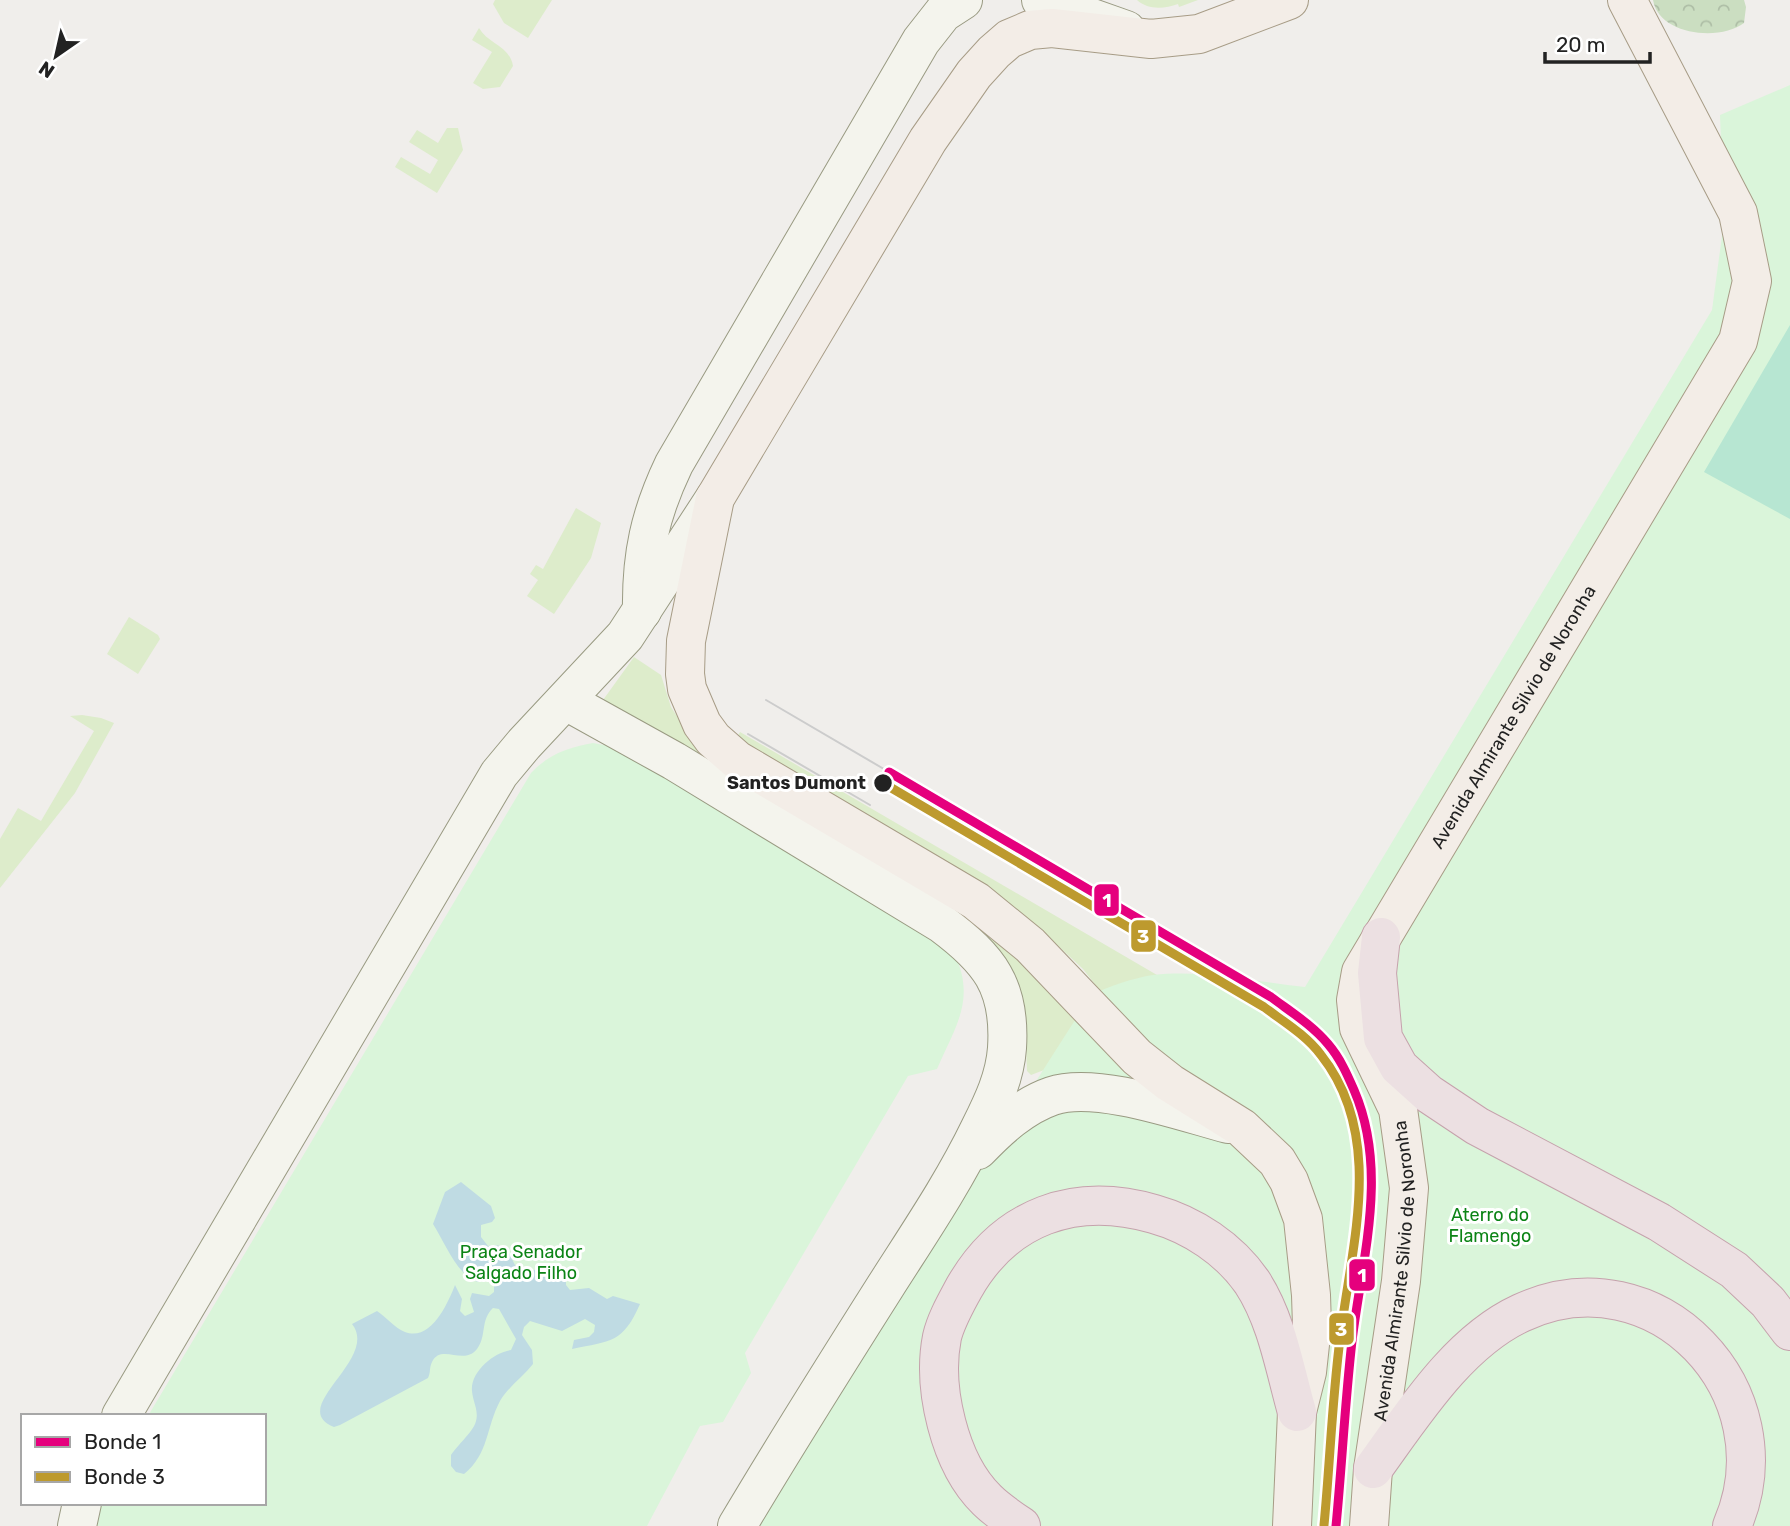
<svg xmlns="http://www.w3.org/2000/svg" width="1790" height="1526" font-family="Rubik,sans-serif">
  <defs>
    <pattern id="forest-crowns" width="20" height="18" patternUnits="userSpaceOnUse" patternTransform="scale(1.75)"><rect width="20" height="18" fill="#cbdec1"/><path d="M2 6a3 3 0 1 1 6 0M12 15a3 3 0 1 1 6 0" fill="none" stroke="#aebea6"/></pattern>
  </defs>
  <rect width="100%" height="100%" fill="#f0eeeb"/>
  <g fill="#ddeccb">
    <path d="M495,0H552L528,38L504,23L493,4Z"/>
    <path d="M1137,0H1198L1179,7L1178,4C1164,9 1148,10 1137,0Z"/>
    <path d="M479,28C488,44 510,46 513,66L500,87L483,89L473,83L492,52L472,40Z"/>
    <path d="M447,128H458L463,150L437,193L395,167L401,157L430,174L438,160L409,142L417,130L438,143Z"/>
    <path d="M576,508L601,523L591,558L554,614L527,596L538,580L530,574L536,565L543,569Z"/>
    <path d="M129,617L158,635L160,639L138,674L107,654Z"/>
    <path d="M634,657L661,675L671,707L689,735L978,915L1089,1033L1044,1070L1031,1075L1027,1071L1026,1047L1000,953L985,935L954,910L603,700Z"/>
    <path d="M82,715L101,718L114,723L75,793L0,888V839L18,808L41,821L94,731L70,716Z"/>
    <path d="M740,732L1157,975L1100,991L1083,969L1041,930L736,739Z"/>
  </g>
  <path fill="url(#forest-crowns)" d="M1653,0H1744L1746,7L1744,23C1721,41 1659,36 1653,0Z"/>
  <g fill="#daf5da">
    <path d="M1790,85V1526H752L1091,995C1110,986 1133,978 1153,975C1203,969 1256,982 1305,987L1712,310L1724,221L1720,115Z"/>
    <path d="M593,743L609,746L628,755L953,951C977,998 956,1025 937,1069L908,1076L745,1353L751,1373L723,1422L700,1426L647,1526H93L98,1503H264V1416H148L531,773C549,754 567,748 593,743Z"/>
  </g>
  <path fill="#b7e6d2" d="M1790,325V519L1704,472Z"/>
  <path fill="#bfdbe3" d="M461,1182L491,1206L495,1218L492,1222L481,1225V1237L488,1246C516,1241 507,1266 525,1275L538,1268L549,1276L566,1280V1285L570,1290L589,1288L607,1299L613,1296L640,1304C623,1343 611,1341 572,1349L574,1340L589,1337L594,1332L595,1325L585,1319L562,1331L530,1321L524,1327L522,1335L532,1350L533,1364C523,1377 508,1387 500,1401C486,1427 489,1454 464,1474L456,1472L451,1466V1455C457,1446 472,1432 475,1424C480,1412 473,1403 472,1391C470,1372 494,1352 511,1350L516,1339L499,1309L493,1308C480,1320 487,1336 477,1349C464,1366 441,1343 432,1362C429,1368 431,1372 428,1378L340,1425L334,1427C286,1408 380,1359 352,1324L377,1311C386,1317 395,1328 405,1332C431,1342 448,1303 455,1285L462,1299L460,1311L465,1316L474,1312L470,1299L472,1293L489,1296L494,1292V1281L489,1273H484L479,1282C459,1279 444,1241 433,1224L445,1192Z"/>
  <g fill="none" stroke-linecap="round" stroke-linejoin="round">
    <g stroke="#999a82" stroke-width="40">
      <g id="secondary">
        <path d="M1041,0L1126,30"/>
        <path d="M642,611C641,555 650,514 674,464L921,41L943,13L963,0"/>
        <path d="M566,701L674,761L942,924C989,959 1011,986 1007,1048C1005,1077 993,1102 980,1128C953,1184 918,1235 885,1287C835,1366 785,1445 737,1526"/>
        <path d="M978,1150C999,1128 1023,1106 1052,1096C1096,1081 1183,1112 1228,1124"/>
        <path d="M121,1416L499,774L524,744L625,636L715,498"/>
        <path d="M77,1526L82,1503"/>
      </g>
    </g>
    <g stroke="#a79c86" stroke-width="40">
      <g id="primary">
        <path d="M1289,0L1199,34L1151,39L1052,28L1030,30L1009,39L994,52L974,74L928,140L715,498L686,641L685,674L687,689L702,724L713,739L737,760L976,901L1030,945L1137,1057L1170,1083L1242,1128L1277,1161L1289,1181L1303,1219L1311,1295L1312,1326L1307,1372L1297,1412L1292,1526"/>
        <path id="s1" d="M1369,1526L1373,1469L1401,1281L1409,1188L1398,1109L1359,1028L1356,1000L1361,972L1738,341L1752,281L1738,213L1627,0"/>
      </g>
    </g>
    <g stroke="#c5a2ac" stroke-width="40">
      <g id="highway">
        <path d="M1381,937L1377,973L1383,1038L1399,1067L1429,1094L1477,1126L1659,1222L1734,1270L1768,1302L1790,1331"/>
        <path d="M1373,1469C1413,1414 1458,1342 1521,1313C1656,1250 1790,1392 1732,1526"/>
        <path d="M1021,1526C1009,1518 997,1510 987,1500C949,1463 932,1387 942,1337C946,1320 956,1303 964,1288C1005,1216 1075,1191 1154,1214C1193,1225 1229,1249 1252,1282C1277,1320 1285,1370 1297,1412"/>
      </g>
    </g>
    <use href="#secondary" stroke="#f4f4ed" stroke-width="38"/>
    <use href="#primary" stroke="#f3ede7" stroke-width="38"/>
    <use href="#highway" stroke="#ece0e2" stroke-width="38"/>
    <g stroke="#ccc" stroke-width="2">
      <path d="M766,700L889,772"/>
      <path d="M748,734L870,805"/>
    </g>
    <g stroke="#fff" stroke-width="14">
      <path id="tram-1" d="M889,772L1271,997C1291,1012 1312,1025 1328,1044C1340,1058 1347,1074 1354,1090C1389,1171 1362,1258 1352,1341C1345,1402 1342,1464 1336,1526"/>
    </g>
    <g stroke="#fff" stroke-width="14">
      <path id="tram-2" d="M883,783L1264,1007C1284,1022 1306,1035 1321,1055C1386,1137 1351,1246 1340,1339C1332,1401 1330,1463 1324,1525"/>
    </g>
    <use href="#tram-1" stroke="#e5007d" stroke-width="9"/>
    <use href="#tram-2" stroke="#bd9a2e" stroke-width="9"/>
  </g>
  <circle fill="#222" stroke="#fff" stroke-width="2.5" cx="883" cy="783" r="10"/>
  <g text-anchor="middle" stroke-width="6" stroke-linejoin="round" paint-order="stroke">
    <g font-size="18" fill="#222" stroke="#fff">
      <text dy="6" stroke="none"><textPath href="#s1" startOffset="864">Avenida Almirante Silvio de Noronha</textPath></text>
      <text dy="6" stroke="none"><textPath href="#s1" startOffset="257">Avenida Almirante Silvio de Noronha</textPath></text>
    </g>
    <g font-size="18" font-weight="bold" fill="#222" stroke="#fff" text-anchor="end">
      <text x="866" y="789">Santos Dumont</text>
    </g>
    <g font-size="18" fill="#0c8416" stroke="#fff">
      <text x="1490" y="1221">Aterro do<tspan x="1490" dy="21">Flamengo</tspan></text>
      <text x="521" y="1258">Praça Senador<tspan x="521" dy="21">Salgado Filho</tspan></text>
    </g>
  </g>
  <g stroke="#fff" stroke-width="2.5">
    <rect x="1093" y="883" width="27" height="34" rx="7" fill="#e5007d"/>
    <rect x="1130" y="919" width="27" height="34" rx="7" fill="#bd9a2e"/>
    <rect x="1348" y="1258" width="28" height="34" rx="7" fill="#e5007d"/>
    <rect x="1328" y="1312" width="27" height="34" rx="7" fill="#bd9a2e"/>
  </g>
  <g font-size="19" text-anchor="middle" font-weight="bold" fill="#fff">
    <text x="1107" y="907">1</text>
    <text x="1143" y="943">3</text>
    <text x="1362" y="1282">1</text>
    <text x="1341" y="1336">3</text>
  </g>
  <rect x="21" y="1414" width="245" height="91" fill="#ffffff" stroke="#a7a7a7" stroke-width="2"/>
  <rect x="35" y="1437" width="35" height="10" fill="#e5007d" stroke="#a7a7a7" stroke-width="2"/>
  <text x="84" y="1449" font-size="21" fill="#222222">Bonde 1</text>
  <rect x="35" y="1472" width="35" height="10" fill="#bd9a2e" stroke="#a7a7a7" stroke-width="2"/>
  <text x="84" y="1484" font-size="21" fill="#222222">Bonde 3</text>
  <g transform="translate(56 56) rotate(214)" stroke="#ffffff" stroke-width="5" paint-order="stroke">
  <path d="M0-5L12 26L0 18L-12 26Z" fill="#222222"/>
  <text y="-10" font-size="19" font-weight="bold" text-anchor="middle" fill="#222222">N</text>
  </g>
  <path d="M1545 52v10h105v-10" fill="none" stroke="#222222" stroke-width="3.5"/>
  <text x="1556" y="52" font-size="21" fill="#222222" stroke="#ffffff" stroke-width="5" paint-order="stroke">20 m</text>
</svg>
